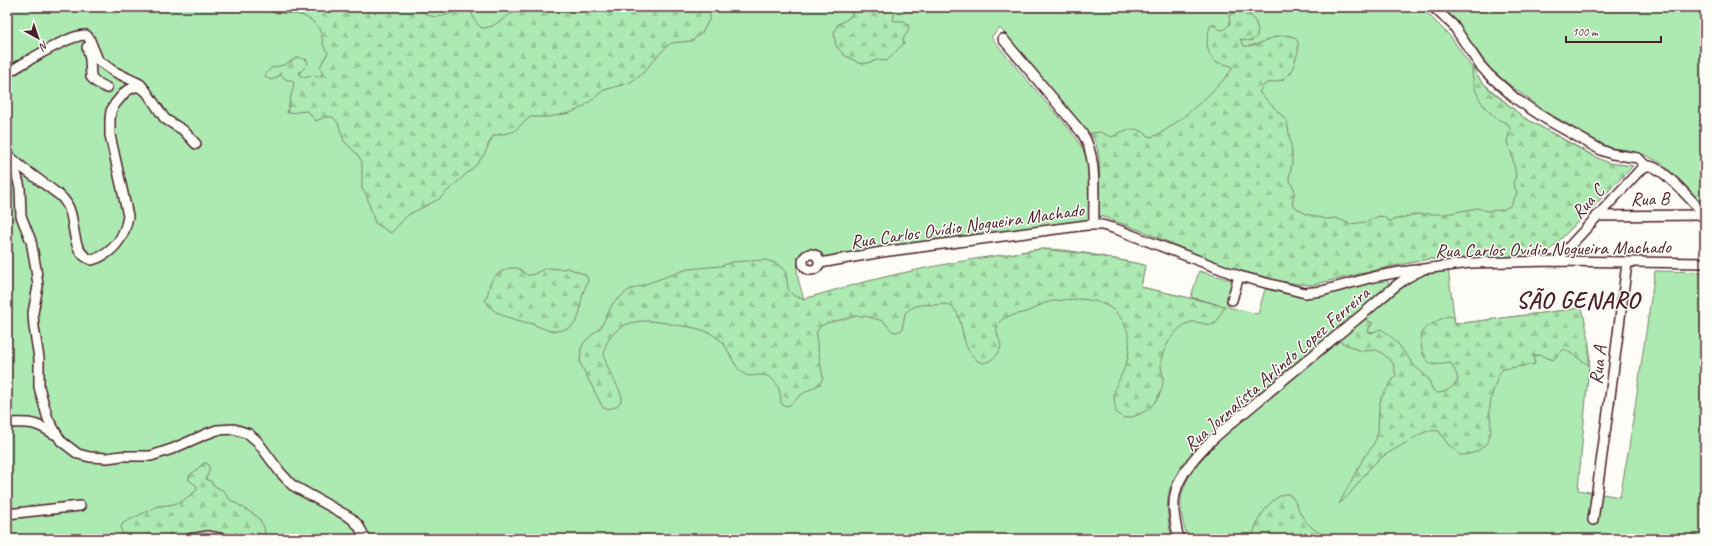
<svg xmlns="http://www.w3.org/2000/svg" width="1712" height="546" font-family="Caveat,sans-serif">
  <defs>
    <pattern id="forest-firs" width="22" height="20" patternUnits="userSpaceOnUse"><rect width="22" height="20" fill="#adeab1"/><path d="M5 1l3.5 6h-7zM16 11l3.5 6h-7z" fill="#96c898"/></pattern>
  </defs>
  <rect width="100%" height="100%" fill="#fdfcf7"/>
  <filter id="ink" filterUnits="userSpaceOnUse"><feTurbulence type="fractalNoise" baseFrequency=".025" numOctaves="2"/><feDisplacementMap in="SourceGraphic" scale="8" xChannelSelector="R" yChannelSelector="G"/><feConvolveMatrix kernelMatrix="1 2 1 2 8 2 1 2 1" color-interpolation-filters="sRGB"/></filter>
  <g filter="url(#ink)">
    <g fill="#adeab1" stroke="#7c846e">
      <path d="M7,7H1421L1451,37L1481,81L1523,117L1607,163L1633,166L1544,256L1429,259L1384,268L1312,285L1298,284L1264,278L1219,264L1145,232L1098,215L1099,158L1096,141L1000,28L991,37C1009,59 1027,80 1045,101C1061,120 1080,138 1088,161L1089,220L979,234L823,258C819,254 814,250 808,252C789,259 800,285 804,299C866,281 928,266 992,257C1008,255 1026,250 1043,249C1077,249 1112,259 1145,265L1141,287L1216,304L1191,297L1199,271L1235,281L1228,307L1258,314L1265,289L1309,297L1385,278L1391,286C1354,315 1319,345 1283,375C1251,401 1184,450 1170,488C1165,505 1168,522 1172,539H7L10,489L7,430Z"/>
      <path d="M1439,7H1705V208L1663,164L1645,155L1629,150L1610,148L1584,134L1542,109L1511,86L1492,71L1460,27Z"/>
      <path d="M1448,268L1455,324L1582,308L1590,353L1578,490L1620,497L1629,447L1655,271L1705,272V306L1701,338H1705V539H1188C1184,527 1180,515 1181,502C1182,472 1216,444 1236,425L1407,282L1424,273Z"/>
    </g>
    <g fill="url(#forest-firs)" stroke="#7c846e">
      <path d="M255,7H418C437,29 454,7 475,7L472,13C474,20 476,24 482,28C495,28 502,18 513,13L568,7H710L711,12L709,20L702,33L692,41L671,43L660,53L641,75L629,83L604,90L583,107L570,113L548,117H530L513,132L493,136L484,155L476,165L439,199L408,215L391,233L375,223L366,194L362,189V162L358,155L344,141L338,123L333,117H325L316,121L307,111L287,113L294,83L292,80H287L281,75L272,80L266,78L265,75L271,68L284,65L298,57L307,60L308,64L299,73L304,78L314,75L317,77L322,75V71L320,67L328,52C321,47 324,36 318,27C305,12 296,15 279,13C271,13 262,9 255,7Z"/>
      <path d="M856,7H893L895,11L893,21H904L908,24L909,30L903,39L904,43L887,61L878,60L863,64L859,63L844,55L836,46L834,34L837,25L849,18Z"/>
      <path d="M1243,10C1260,17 1266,48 1240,39L1244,46C1262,47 1276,30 1294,37L1298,42V52L1291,73L1282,80L1265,84L1259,92L1287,121L1292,151V164L1289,178L1295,191L1292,204L1298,209L1306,214L1326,219L1336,218L1350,224L1366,222L1379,216L1384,217L1389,221L1417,214H1446L1477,208L1487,211L1503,210L1511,205L1517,193L1513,183L1516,176L1512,155L1507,142L1510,129L1509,125C1506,122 1502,122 1498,119C1480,107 1472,88 1472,67L1481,81L1489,89L1523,117L1591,155L1609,163L1633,166L1544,256L1429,259L1384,268L1312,285L1298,284L1264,278L1219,264L1145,232L1098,215C1098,192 1105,150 1090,133L1100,132L1112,137C1121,132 1132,125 1143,132C1146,134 1148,136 1151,137C1168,134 1222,85 1232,69V66L1215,62C1205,50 1206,41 1210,26L1214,24L1220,30L1225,29L1230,24L1229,15Z"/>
      <path d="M1042,249L1087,254L1145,265L1141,287L1225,306L1215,324C1204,327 1196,318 1186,324C1174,330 1163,348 1161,361C1160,369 1164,375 1163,382C1161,402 1144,417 1124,418L1116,412C1115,407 1114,400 1114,394C1114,389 1118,382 1120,378C1128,362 1133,344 1126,328C1116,301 1088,297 1063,300C1057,301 1050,301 1045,303C1038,306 1032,310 1026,312C1017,315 1003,315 998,324C994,332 1001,340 1001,347C998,356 991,362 982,363C954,350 969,308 945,304C942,304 937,305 933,305C921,304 914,305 905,313L902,330L897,332L892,331L883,321L865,316H857L827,323L821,326L817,331L816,337L823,378L820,384L802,394L790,405L784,406L781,403C781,390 776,375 760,375C754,375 748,378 743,373C731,364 730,348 719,339C707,329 691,327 676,325C655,321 633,316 615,332C609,338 605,344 604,353C604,366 618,384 622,397C620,407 612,410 603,408L580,363L581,349L584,342L601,327L613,303L629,290L688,269L721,266L732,262L765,260L776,263L782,268L786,273L788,289L794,296L804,299C853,284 902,272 952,263C982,257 1012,254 1042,249Z"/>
      <path d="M510,268H518L527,275H532L546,268L560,269L568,268L586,275L588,280C586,286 583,292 582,297C580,307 581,319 572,326C567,330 558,331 552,331C546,330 540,327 535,325C518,319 493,318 485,299C489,294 488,290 490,284C493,276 502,270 510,268Z"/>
      <path d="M1582,308L1589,340V365L1564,349L1553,360L1540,355L1533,356L1535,364L1503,369C1498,374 1497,379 1495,385C1493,392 1490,399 1490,407C1489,414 1491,421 1491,428C1491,446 1476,455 1460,455L1447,443L1439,431C1426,429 1421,434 1411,440C1398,448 1385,453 1374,464C1361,477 1354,492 1339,504L1364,457L1372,447L1376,439L1378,430L1379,408L1381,398L1396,375L1393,363L1382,353L1377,350L1360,351L1337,340L1363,318L1373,323L1368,330L1369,332L1371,333L1381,329C1396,338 1403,351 1413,364C1416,369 1423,372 1427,377C1431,382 1430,388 1436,393C1445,393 1453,388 1458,380L1456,373L1451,363C1445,363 1437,366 1432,364C1421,359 1420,343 1422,333C1423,328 1443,317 1448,316C1450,316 1453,317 1454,318L1455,324Z"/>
      <path d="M204,463H207L209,466V472L206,478L207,480L211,481L213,485L224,491L229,499L258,517L264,527L265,532L261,538L123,539L121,527L123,523L158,506L169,505L181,502L197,490V486L189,480V476Z"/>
      <path d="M1284,494H1289C1295,499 1297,506 1300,513C1308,527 1318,533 1332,539H1252C1255,522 1267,501 1284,494Z"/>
    </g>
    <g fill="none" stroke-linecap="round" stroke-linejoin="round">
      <g stroke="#4a1f2b" stroke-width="12">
        <g id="minor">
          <path d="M1433,7L1453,25L1479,64L1488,74L1516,99L1546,119L1601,150L1612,154L1638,158L1646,166"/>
          <path d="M1003,39L1082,133C1098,156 1093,196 1094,224"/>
          <path d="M87,47L90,59L91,77L96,82L107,88"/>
          <path d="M7,73C23,64 69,34 86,35L89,38L98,60L113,71L140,84L146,91L165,119L183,130L196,144"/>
          <path d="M7,154C20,167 35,177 50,188C54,192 61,195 64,200C79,217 67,252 92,260C113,254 125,237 128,216L110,135V119L111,111L115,104L126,91L137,86L146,91"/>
          <path d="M13,160L20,188L21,216L31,241L36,269L38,286L33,313L34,327L39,358V387L48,419L61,441L78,454L90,457L107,458L122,456H151L172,449L206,434L217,430L234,429L249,434L257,441L280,472L292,485L351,518L358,525L366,539"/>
          <path d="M1646,166C1661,163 1694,204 1705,215"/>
          <path d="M1597,216L1704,215"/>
          <circle cx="811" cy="262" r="8"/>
          <path d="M1556,261L1639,171L1646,166"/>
          <path d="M820,263L882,252L1087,225H1102L1116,229L1239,276L1305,293L1322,291L1373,277L1400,272L1470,263L1556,261L1705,263"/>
          <path d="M1232,300L1239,276"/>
          <path d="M7,423C29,422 36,422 54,434"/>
          <path d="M7,514L80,506"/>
          <path d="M1593,520L1610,397L1627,263"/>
          <path d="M189,539L208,536L224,539"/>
          <path d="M1179,539C1174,519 1170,500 1180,480C1196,449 1226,428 1252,406C1287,377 1322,348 1357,319C1376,304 1398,280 1420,271"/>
        </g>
      </g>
      <use href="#minor" stroke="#fdfcf7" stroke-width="9"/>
    </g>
  </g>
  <g text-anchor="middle" stroke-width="3" stroke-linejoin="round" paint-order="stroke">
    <g font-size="19" fill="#4a1f2b" stroke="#fdfcf7">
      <text transform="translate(1650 198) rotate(-1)" y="7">Rua B</text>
      <text transform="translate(1587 201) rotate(-47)" y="7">Rua C</text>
      <text transform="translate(967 225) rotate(-8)" y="7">Rua Carlos Ovídio Nogueira Machado</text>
      <text transform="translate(1553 248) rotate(-1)" y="7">Rua Carlos Ovídio Nogueira Machado</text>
      <text transform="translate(1597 365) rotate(-83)" y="7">Rua A</text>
      <text transform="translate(1276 368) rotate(-41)" y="7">Rua Jornalista Arlindo Lopez Ferreira</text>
    </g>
    <g font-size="23" font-weight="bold" letter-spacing="1" fill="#4a1f2b" stroke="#fdfcf7">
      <text x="1578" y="308">SÃO GENARO</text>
    </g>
  </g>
  <rect width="1712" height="546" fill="none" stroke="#fdfcf7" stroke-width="24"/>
  <rect x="12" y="12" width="1688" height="522" fill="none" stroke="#4a1f2b" stroke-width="1.5" filter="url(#ink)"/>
  <g transform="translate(38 38) rotate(140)" stroke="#fdfcf7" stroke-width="3" paint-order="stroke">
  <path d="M0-3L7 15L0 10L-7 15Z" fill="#4a1f2b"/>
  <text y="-6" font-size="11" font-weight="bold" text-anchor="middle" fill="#4a1f2b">N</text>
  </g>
  <path d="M1566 36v6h95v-6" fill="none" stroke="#4a1f2b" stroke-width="2"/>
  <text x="1572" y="36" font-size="12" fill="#4a1f2b" stroke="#fdfcf7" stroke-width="3" paint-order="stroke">100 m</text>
</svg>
